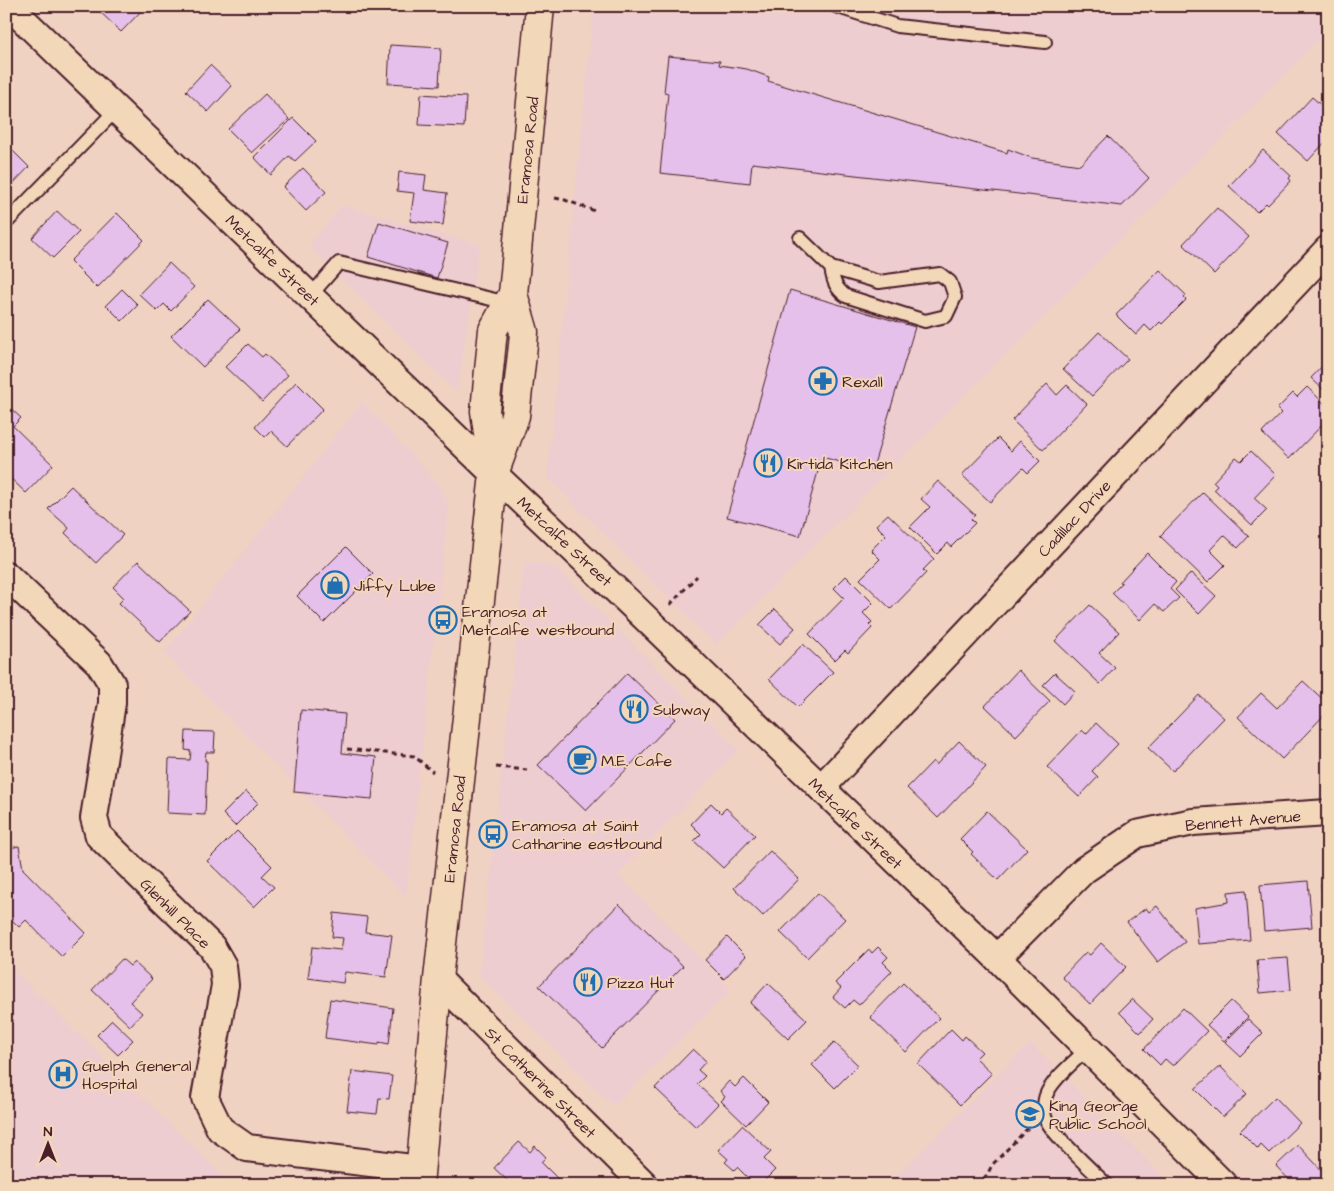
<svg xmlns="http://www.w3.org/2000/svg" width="1334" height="1191" font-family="'Architects Daughter',sans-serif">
  <rect width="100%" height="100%" fill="#f0d2c3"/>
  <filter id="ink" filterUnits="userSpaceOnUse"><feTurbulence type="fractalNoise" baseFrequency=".02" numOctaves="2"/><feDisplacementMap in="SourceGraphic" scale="10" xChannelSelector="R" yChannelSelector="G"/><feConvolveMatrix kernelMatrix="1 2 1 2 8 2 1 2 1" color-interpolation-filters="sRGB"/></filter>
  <g filter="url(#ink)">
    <g fill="#edcdcf">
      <path d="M594,6H1328V31L716,645L547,477Z"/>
      <path d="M342,205L480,245L457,392L309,246Z"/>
      <path d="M362,402L440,485L449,506L406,897L164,653Z"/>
      <path d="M525,561L555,567L739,750L618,875L731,990L614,1106L479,975Z"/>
      <path d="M6,963L232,1185H6Z"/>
      <path d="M1030,1043L1172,1185H887Z"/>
    </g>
    <g fill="#e5c0ea" stroke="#4a1f2b">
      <path d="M94,6H146L121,32Z"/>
      <path d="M390,45L441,48L439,86L388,83Z"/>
      <path d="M668,56L720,61L719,65L747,69L769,77L768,81L1007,153L1008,149L1032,158L1080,165L1108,136L1149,178L1122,206L752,163L750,183L660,173L668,93L664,92Z"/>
      <path d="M210,65L232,86L208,112L186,91Z"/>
      <path d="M265,94L289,119L252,153L228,129Z"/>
      <path d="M421,94L466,97L464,127L419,125Z"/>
      <path d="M1312,97L1328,111V139L1308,161L1278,134Z"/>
      <path d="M293,118L316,141L295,161L289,156L271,175L254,157Z"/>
      <path d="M6,144L29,167L6,191Z"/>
      <path d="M1263,150L1291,176L1289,178L1291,181L1268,205L1266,203L1257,212L1229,186Z"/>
      <path d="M303,168L326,192L306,211L283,187Z"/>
      <path d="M399,172L426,175L424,190L447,193L443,225L410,221L414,193L397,191Z"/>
      <path d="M1217,208L1249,237L1214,274L1183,244Z"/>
      <path d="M57,211L79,232L53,258L32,238Z"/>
      <path d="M117,213L144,240L97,288L70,261Z"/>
      <path d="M379,222L448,243L437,278L368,257Z"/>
      <path d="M169,263L194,287L171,311L164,304L157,311L139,294Z"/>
      <path d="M1160,270L1186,295L1184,298L1186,300L1162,324L1160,322L1151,331L1145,325L1136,335L1116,315Z"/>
      <path d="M122,289L138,305L122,321L106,305Z"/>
      <path d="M790,290L915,327L872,471L822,457L800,536L727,517Z"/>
      <path d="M208,299L240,329L203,367L171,336Z"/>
      <path d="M1099,332L1128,359L1092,396L1063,369Z"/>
      <path d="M248,344L262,357L265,354L288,375L262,402L225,367Z"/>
      <path d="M1328,360V394L1311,378Z"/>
      <path d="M296,382L323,409L287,446L271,431L265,437L255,427Z"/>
      <path d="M1047,384L1057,395L1067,385L1087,404L1043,450L1012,420Z"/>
      <path d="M1307,387L1328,407V419L1289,459L1262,433L1281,413L1277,409L1293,393L1297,397Z"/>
      <path d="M7,405L21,418L13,426L53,465L26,493L6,474V443L9,440L6,438Z"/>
      <path d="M998,438L1011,451L1020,441L1040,461L1028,473L1023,468L990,502L962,475Z"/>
      <path d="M1251,451L1276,475L1254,498L1267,510L1252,525L1214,489L1217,486L1213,482L1236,457L1241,461Z"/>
      <path d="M938,481L975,515L971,519L975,523L951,547L948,543L937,554L910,527L930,507L921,499Z"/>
      <path d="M71,486L123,535L96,563L65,533L69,528L48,509Z"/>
      <path d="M1203,492L1249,536L1238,548L1224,535L1210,550L1225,565L1208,582L1160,536Z"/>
      <path d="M888,514L934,559L923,570L926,573L891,609L860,579L880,559L871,550L886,535L876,525Z"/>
      <path d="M346,547L373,574L324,623L297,596Z"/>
      <path d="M1147,553L1176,582L1170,589L1179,598L1164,612L1155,604L1140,620L1112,593L1122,583L1120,582Z"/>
      <path d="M138,561L190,611L160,642L119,603L124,598L113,587Z"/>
      <path d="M1191,573L1216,596L1199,614L1175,590Z"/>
      <path d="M846,576L873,603L863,613L872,622L869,625L872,628L848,653L845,650L835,660L809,634L844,598L834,588Z"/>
      <path d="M1090,605L1119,632L1099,653L1115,668L1100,684L1055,641Z"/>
      <path d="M775,609L795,628L780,644L759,625Z"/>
      <path d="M803,644L833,672L798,707L769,679Z"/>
      <path d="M1018,670L1050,701L1016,736L985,706Z"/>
      <path d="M627,673L675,719L586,811L538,765Z"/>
      <path d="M1055,673L1075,691L1063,704L1043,685Z"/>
      <path d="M1303,681L1328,704V711L1282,759L1238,717L1261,693L1277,708Z"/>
      <path d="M1199,695L1224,718L1173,771L1148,748Z"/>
      <path d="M301,710L345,714L342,753L376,757L372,799L294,792Z"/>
      <path d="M1096,723L1118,744L1092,771L1098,777L1079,797L1047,767L1082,730L1086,734Z"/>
      <path d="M186,731L215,732L214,752H206L205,761H207L205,815L167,813L169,759L190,760L191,751L185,750Z"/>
      <path d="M959,741L986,767L938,818L907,788L933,761L936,765Z"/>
      <path d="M246,791L258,803L235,826L223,814Z"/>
      <path d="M711,803L721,813L726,808L755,835L723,868L694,841L701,834L691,824Z"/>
      <path d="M987,811L1027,849L998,880L971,854L973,852L960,839Z"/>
      <path d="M237,831L272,866L262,876L274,887L254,907L207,861Z"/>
      <path d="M19,846L23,869L86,933L62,957L26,920L19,927L6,914V849Z"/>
      <path d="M770,851L799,879L763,916L734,888Z"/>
      <path d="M1308,881L1312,927L1264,931L1260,885Z"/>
      <path d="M1321,884H1328V926H1325Z"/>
      <path d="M1246,890L1250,940L1198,944L1195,908L1229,902L1228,892Z"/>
      <path d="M818,893L845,919L807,958L780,932Z"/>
      <path d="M619,904L683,966L602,1048L539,986Z"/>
      <path d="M1157,906L1185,942L1158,962L1127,922L1146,908L1149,912Z"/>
      <path d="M334,913L367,917L365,932L392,935L386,977L345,972L343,983L308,978L312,947L341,950L343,938L332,937Z"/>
      <path d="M727,937L746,956L724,979L705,960Z"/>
      <path d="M1101,943L1126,967L1090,1004L1062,977L1086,952L1090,955Z"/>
      <path d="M878,947L888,957L883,962L892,971L859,1005L853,1000L845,1008L833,997L841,988L835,983L869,949L872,953Z"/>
      <path d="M1288,958L1291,990L1260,993L1257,960Z"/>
      <path d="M122,959L130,966L134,962L152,979L130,1002L142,1013L130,1026L92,990Z"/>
      <path d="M768,983L807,1020L788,1039L750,1003Z"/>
      <path d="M903,983L939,1018L906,1052L870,1017Z"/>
      <path d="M330,999L393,1008L389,1044L379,1042V1045L325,1038Z"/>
      <path d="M1132,999L1153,1019L1140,1033L1119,1012Z"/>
      <path d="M1231,1001L1248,1017L1224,1041L1207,1025Z"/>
      <path d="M1183,1008L1207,1031L1173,1066L1165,1059L1160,1065L1144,1049Z"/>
      <path d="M1248,1019L1263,1033L1240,1056L1225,1042Z"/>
      <path d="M112,1020L133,1040L118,1055L97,1035Z"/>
      <path d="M951,1029L962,1040L965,1036L982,1052L976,1058L992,1073L960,1105L918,1064Z"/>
      <path d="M834,1042L858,1065L835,1088L812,1065Z"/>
      <path d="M693,1049L706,1061L698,1070L705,1076L697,1084L718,1104L696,1127L655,1088Z"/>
      <path d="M1220,1066L1247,1094L1223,1117L1195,1089Z"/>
      <path d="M352,1071L392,1076L389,1099L379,1098L377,1114L347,1111Z"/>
      <path d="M744,1078L768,1102L746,1125L721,1101L725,1097L720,1091L729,1081L735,1087Z"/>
      <path d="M1275,1097L1300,1123L1269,1153L1261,1145L1258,1149L1240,1131Z"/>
      <path d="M742,1125L771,1152L764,1159L775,1170L760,1185H755L737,1167L734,1170L725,1162L728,1159L718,1150Z"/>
      <path d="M519,1142L530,1152L535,1146L546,1157L541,1162L558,1179L552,1185H512L494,1168Z"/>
      <path d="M1298,1145L1328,1177V1185H1294L1276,1166Z"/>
    </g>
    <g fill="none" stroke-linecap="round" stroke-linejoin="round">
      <g stroke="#4a1f2b" stroke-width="16">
        <g id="lane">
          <path d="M835,6L897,26L1045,42"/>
          <path d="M6,223L116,110"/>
          <path d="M800,238L831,268L879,282L940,274L950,282L955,297L946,316L925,321L846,296C835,288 833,280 831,268"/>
          <path d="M310,296L339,263L508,303"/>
          <path d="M1087,1049C1074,1062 1057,1075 1048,1091C1044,1098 1043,1109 1045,1117C1050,1133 1093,1171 1107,1185"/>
        </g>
      </g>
      <g stroke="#4a1f2b" stroke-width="30">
        <g id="street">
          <path d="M9,6L494,474L634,607L997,958L1224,1185"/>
          <path d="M6,575L99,663L112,684V703L94,818L99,836L212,947L223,966L225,985L205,1098L220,1129L247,1148L420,1169"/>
          <path d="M821,788L1328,249"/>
          <path d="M997,958L1084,870L1137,834L1193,822L1328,813"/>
          <path d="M438,979L645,1185"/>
        </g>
      </g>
      <g stroke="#4a1f2b" stroke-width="31">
        <g id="secondary">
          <path d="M493,472L485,411L493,330L513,294"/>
          <path d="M419,1185L438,979L494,474L515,416L523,345L524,332L513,294L540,6"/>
        </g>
      </g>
      <g stroke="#4a1f2b" stroke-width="3" stroke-dasharray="5 4" stroke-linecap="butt">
        <path d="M555,198L565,200L595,211"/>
        <path d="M670,605L697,576"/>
        <path d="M347,749L414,756L433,772"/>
        <path d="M496,767L527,770"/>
        <path d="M920,1185C933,1179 943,1179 956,1185"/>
        <path d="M977,1185L987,1175L992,1165L1028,1128"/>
      </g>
      <use href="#lane" stroke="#f3d7b9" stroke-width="12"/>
      <use href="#street" stroke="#f3d7b9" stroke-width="26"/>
      <use href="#secondary" stroke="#f3d7b9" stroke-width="28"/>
    </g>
  </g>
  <defs>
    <g id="pharmacy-ring" transform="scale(1.4375)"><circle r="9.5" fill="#f3d7b9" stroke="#1f6fb2" stroke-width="1.5"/><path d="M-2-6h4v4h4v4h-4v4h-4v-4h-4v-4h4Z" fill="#1f6fb2"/></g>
    <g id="restaurant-ring" transform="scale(1.4375)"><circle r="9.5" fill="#f3d7b9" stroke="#1f6fb2" stroke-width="1.5"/><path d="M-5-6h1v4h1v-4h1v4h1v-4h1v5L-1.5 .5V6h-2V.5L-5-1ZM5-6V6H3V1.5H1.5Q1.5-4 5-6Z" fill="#1f6fb2"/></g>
    <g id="shop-ring" transform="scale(1.4375)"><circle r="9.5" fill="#f3d7b9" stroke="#1f6fb2" stroke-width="1.5"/><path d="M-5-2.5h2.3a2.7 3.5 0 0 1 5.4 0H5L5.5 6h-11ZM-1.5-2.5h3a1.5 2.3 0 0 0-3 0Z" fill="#1f6fb2"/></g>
    <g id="bus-ring" transform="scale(1.4375)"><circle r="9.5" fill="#f3d7b9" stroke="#1f6fb2" stroke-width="1.5"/><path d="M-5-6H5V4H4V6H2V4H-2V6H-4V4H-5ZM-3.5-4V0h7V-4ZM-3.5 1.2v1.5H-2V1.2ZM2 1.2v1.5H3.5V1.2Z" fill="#1f6fb2"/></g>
    <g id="cafe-ring" transform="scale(1.4375)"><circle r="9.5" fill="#f3d7b9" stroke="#1f6fb2" stroke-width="1.5"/><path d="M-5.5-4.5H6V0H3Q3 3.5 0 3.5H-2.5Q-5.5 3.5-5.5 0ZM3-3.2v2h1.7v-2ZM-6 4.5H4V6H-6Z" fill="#1f6fb2"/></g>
    <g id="hospital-ring" transform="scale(1.4375)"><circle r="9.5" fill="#f3d7b9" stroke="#1f6fb2" stroke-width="1.5"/><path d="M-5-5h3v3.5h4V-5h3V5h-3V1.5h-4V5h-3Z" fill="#1f6fb2"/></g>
    <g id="school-ring" transform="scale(1.4375)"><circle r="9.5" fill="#f3d7b9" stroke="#1f6fb2" stroke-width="1.5"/><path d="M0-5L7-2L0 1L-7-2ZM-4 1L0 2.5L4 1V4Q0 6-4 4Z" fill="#1f6fb2"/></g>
  </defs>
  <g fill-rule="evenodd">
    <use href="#pharmacy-ring" x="823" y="381"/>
    <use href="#restaurant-ring" x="768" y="463"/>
    <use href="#shop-ring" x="335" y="585"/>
    <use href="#bus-ring" x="443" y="620"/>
    <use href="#restaurant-ring" x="634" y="709"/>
    <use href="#cafe-ring" x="582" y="760"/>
    <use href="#bus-ring" x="493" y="834"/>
    <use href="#restaurant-ring" x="588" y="982"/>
    <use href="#hospital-ring" x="63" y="1074"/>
    <use href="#school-ring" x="1030" y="1114"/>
  </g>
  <g text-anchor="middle" stroke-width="4" stroke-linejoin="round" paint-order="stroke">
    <g font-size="16" fill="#4a1f2b" stroke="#f3d7b9">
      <text transform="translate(527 150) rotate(-84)" y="6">Eramosa Road</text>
      <text transform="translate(273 260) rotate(44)" y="6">Metcalfe Street</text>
      <text transform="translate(1074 518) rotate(-47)" y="6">Cadillac Drive</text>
      <text transform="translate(565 541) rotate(43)" y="6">Metcalfe Street</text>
      <text transform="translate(1243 820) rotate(-5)" y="6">Bennett Avenue</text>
      <text transform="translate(856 823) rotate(44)" y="6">Metcalfe Street</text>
      <text transform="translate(454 829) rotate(-84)" y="6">Eramosa Road</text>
      <text transform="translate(176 913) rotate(45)" y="6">Glenhill Place</text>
      <text transform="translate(541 1082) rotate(45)" y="6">St Catherine Street</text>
    </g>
    <g font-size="16" fill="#4a1f2b" stroke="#f3d7b9" text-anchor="start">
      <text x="842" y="387">Rexall</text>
      <text x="787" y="469">Kirtida Kitchen</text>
      <text x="354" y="591">Jiffy Lube</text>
      <text x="462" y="617">Eramosa at<tspan x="462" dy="18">Metcalfe westbound</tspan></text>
      <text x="653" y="715">Subway</text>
      <text x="601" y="766">M.E. Cafe</text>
      <text x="512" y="831">Eramosa at Saint<tspan x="512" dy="18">Catharine eastbound</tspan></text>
      <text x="607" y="988">Pizza Hut</text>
      <text x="82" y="1071">Guelph General<tspan x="82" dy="18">Hospital</tspan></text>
      <text x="1049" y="1111">King George<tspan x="1049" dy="18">Public School</tspan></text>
    </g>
  </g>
  <rect width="1334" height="1191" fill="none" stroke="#f3d7b9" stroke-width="25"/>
  <rect x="12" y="12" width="1309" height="1166" fill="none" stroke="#4a1f2b" stroke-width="2" filter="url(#ink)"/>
  <g transform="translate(48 1144)" stroke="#f3d7b9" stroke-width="4" paint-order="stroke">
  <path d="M0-4L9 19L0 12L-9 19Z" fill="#4a1f2b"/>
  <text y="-8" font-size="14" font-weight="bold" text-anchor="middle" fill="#4a1f2b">N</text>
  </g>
</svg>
